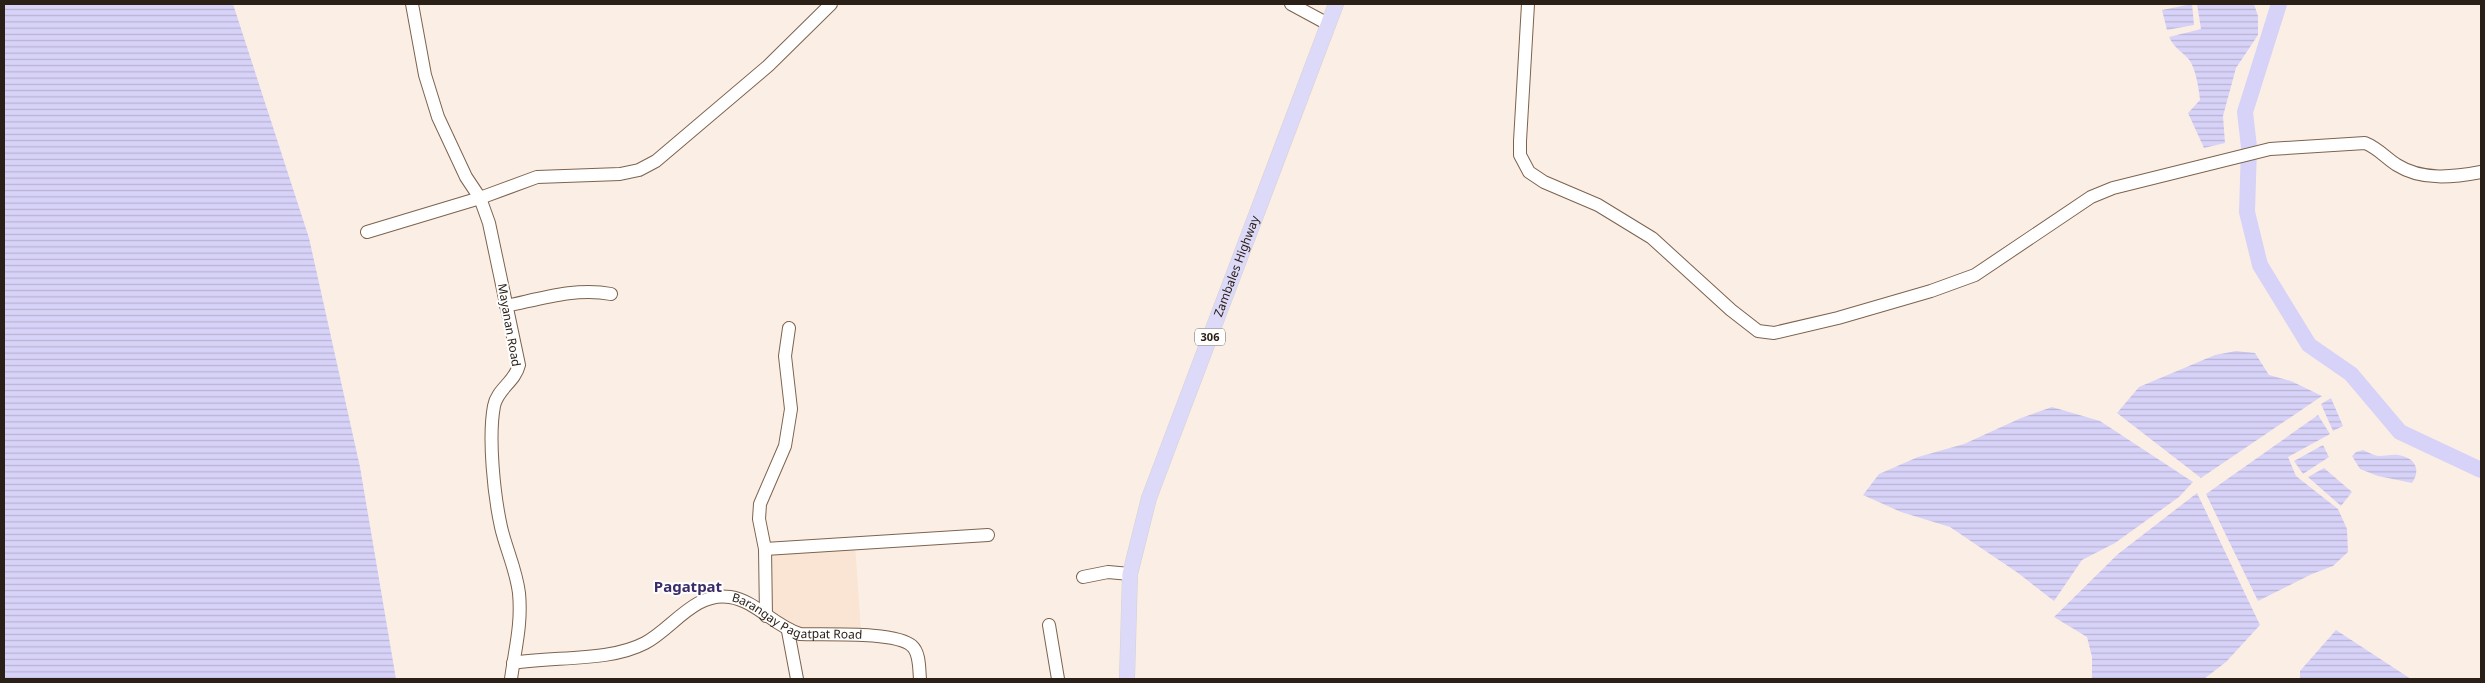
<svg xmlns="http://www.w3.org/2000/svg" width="2485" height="683" font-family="'Noto Sans',sans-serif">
  <defs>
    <pattern id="water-rules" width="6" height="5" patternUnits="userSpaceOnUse" patternTransform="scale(1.25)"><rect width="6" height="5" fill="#d7d2f7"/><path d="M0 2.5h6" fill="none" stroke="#b9b4d3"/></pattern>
  </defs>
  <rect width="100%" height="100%" fill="#fbefe5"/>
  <path fill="#fae4d3" d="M855,544L861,631L797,632L772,613L768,550Z"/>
  <g fill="url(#water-rules)">
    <path d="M4,4H233L309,238L360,467L396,679H4Z"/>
    <path d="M2192,4L2194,25L2167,30L2162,10Z"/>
    <path d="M2197,4H2254L2258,16V35L2236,68L2223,116L2225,143L2204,148L2188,113L2200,100C2199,89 2196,71 2190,61C2184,52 2176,51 2169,37L2201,29Z"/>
    <path d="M2236,351L2255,353L2269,375L2291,381L2322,396L2201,478L2117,413L2139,387L2215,355Z"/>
    <path d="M2331,398L2343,426L2333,431L2321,404Z"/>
    <path d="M2052,407L2100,421L2193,482L2179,497L2115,543L2082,560L2054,601L2018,573L1950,527L1901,512L1863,495L1879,474L1918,457L1964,444L2021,418Z"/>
    <path d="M2318,415L2330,434L2288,457L2296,476L2338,509L2347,529L2348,552L2333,566L2312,574L2258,601L2206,494Z"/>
    <path d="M2323,445L2329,457L2303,474L2294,461Z"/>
    <path d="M2363,450C2368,452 2373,455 2378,456C2385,456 2392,454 2398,455C2414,457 2422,469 2412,483L2378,476L2360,469L2352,456L2356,452Z"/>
    <path d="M2324,468L2352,492L2341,506L2308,477Z"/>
    <path d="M2197,493L2260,625L2226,662L2204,679H2092V657L2087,637L2054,617L2118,554Z"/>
    <path d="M2336,630L2411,679H2300V671Z"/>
  </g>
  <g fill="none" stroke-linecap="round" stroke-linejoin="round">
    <path stroke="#d7d2f7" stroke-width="16" d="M2279,4L2245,112L2249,147L2247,212L2260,265L2309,345L2351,374L2400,432L2481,470"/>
    <g stroke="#7d634e" stroke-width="14">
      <g id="minor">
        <path d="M412,4L425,75L438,117L466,177L480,198L489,223L519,365C515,382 497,389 494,406C488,438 494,495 501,527C506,549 516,569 519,593C522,624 515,649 511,679"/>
        <path d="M1291,4L1328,24"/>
        <path d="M1528,4L1520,141V155L1529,172L1544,182L1598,205L1652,238L1731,310L1758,331L1774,333L1838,318L1931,291L1975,275L2091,197L2113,188L2270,149L2365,143C2378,148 2386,158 2397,165C2422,181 2454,177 2481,172"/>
        <path d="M367,232L480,198L537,177L620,174L639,170L656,161L768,66L831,4"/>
        <path d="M506,306C540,299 576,287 611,294"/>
        <path d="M765,549L988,535"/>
        <path d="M1083,577L1108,572L1130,574"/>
        <path d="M766,616L765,549L759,519L760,504L785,446L791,409L785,356L789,328"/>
        <path d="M1049,625L1058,679"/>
        <path d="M788,631L797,679"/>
        <path id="s1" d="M513,663C554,656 609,662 645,643C672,629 695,591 730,597C756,601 774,626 800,634C823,635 896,631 912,646C920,653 919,669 920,679"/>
      </g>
    </g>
    <g stroke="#d5d2d1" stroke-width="16">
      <g id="major">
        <path id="s2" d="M1127,679L1130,574L1149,498L1336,4"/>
      </g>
    </g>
    <use href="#minor" stroke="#fff" stroke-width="12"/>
    <use href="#major" stroke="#ddd9f8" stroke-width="15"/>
  </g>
  <g text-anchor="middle" stroke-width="4" stroke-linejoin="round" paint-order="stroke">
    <rect fill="#fefefe" stroke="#6a635c" stroke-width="1" x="1195" y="328.5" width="30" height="17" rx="4"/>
    <g font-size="11" font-weight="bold" fill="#2b2017">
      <text x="1210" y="341">306</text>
    </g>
    <g font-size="12" fill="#2b2017" stroke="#fefefe">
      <text dy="4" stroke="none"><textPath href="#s2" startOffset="431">Zambales Highway</textPath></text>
      <text transform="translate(509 325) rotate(80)" y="4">Mayanan Road</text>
      <text dy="4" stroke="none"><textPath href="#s1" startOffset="306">Barangay Pagatpat Road</textPath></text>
    </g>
    <g font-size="15" font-weight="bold" fill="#3b2c68" stroke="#fefefe">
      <text x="688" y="592">Pagatpat</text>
    </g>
  </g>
  <rect width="2485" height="683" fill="none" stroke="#2b2017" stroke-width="10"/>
</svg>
